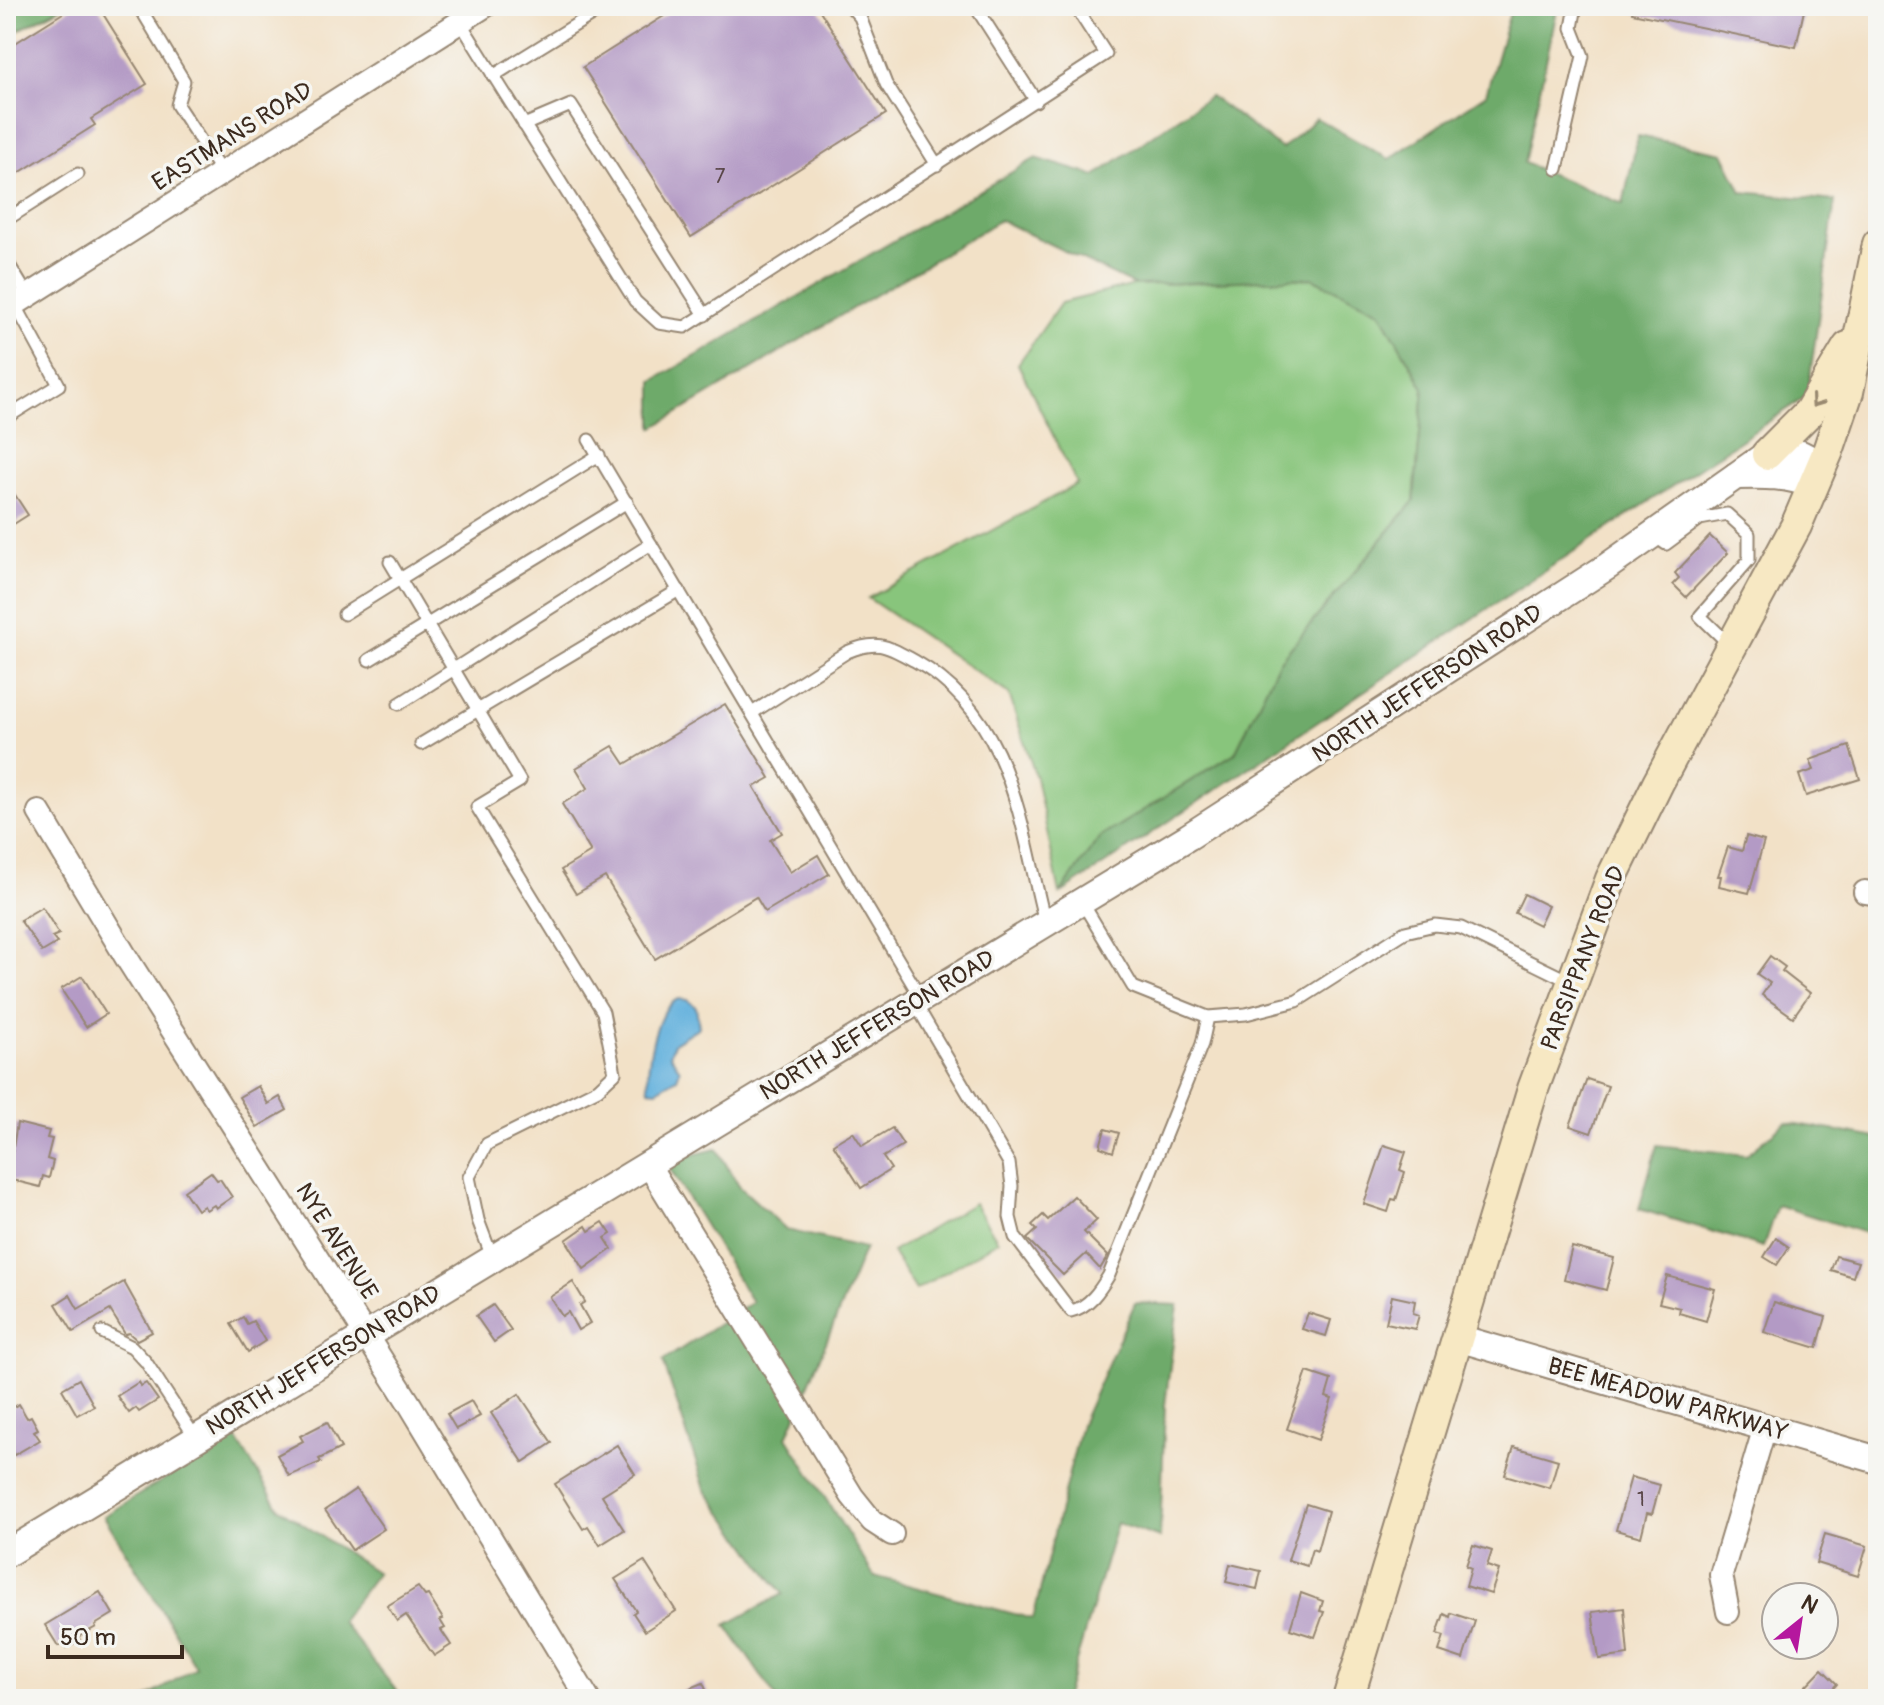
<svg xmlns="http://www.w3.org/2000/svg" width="1884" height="1705" font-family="Pangolin,sans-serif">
  <rect width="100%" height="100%" fill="#f6f6f2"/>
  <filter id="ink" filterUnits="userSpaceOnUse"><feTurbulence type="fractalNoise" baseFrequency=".0125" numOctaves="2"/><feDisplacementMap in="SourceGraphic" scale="16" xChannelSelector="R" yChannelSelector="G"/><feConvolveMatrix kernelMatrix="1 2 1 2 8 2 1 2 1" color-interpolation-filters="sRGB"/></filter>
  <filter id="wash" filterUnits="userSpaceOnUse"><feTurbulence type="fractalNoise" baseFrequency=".006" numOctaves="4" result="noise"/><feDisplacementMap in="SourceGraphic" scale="32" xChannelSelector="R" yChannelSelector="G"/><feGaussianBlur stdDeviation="1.8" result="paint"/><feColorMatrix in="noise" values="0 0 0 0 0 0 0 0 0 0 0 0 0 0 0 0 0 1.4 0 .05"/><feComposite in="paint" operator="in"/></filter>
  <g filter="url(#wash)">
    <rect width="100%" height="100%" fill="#f2e1c7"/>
    <g fill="#88c57b" stroke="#62784c" stroke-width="2">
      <path d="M1312,278L1380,311L1424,388L1414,501L1279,662L1235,753L1099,838L1060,894L1036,778L1009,694L868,598L1077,484L1018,364L1061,303L1134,285Z"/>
      <path d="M974,1203L998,1241L916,1290L892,1252Z"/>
    </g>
    <g fill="#6eaa6b" stroke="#546a44" stroke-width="2">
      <path d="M6,6H64L6,37Z"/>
      <path d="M1512,6H1558L1524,163L1623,204L1638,136L1723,153L1742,192L1835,201L1809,384L1804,398L1060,894L1099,838L1235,753L1279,662L1414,501L1424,388L1380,311L1312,278L1134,285L1000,220L653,428V381L1036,158L1095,176L1210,96L1282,149L1316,118L1389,159L1486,94Z"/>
      <path d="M1786,1122L1878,1138V1237L1777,1205L1763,1247L1639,1209L1657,1145L1746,1155Z"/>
      <path d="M717,1149L739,1186L787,1230L865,1248L787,1437L874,1576L1033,1619L1081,1424L1135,1303L1178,1305L1165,1405L1160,1538L1117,1523L1065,1699H777L726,1625L783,1594L705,1489L663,1361L752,1302L665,1161Z"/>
      <path d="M235,1436L279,1508L377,1573L341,1621L403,1699H145L196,1667L104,1516Z"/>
    </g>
    <path fill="#63b1dd" stroke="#4f6e7e" stroke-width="2" d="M678,999L687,1000L696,1007L699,1027L674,1043L670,1055L680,1070L677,1078L657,1090L649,1089C645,1066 655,1009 678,999Z"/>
    <g id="blocks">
      <g fill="#b39ac5">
        <path d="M74,6H98L147,84L91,119L95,125L6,181V49Z"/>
        <path d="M680,6H817L886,114L691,237L583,67Z"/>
        <path d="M1633,6H1805L1796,47L1632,13Z"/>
        <path d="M6,481L28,515L6,529Z"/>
        <path d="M1710,536L1728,553L1686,597L1673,584L1679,578L1675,573Z"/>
        <path d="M725,704L770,778L754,787L782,833L770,840L790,872L818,855L829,874L765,912L756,897L655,959L605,877L576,894L561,870L591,852L562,804L588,788L576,768L613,746L625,764Z"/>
        <path d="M1849,746L1860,779L1806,796L1799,775L1814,770L1810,760Z"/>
        <path d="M1746,836L1764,841L1749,893L1719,886L1721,876H1718L1728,847L1742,851Z"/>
        <path d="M1524,894L1548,906L1539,925L1515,913Z"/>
        <path d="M42,907L59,934L52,937L57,943L42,952L20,920Z"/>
        <path d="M1770,956L1785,967L1782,971L1810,993L1793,1017L1762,995L1770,983L1757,974Z"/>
        <path d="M82,976L106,1014L86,1027L61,989Z"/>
        <path d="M1587,1079L1608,1086L1591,1133L1570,1126Z"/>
        <path d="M258,1086L268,1104L280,1097L287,1110L257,1127L239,1097Z"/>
        <path d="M17,1123L49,1131L47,1138L52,1139L47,1159L53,1161L49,1178L43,1176L40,1187L8,1179Z"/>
        <path d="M892,1128L903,1145L883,1157L891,1169L861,1188L833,1144L853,1132L862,1146Z"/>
        <path d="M1105,1129L1119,1133L1113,1152L1100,1147Z"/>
        <path d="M1384,1145L1406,1152L1400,1170L1405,1172L1396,1200L1392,1199L1388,1212L1364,1204Z"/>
        <path d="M211,1172L217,1180L220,1179L232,1197L216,1208L214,1205L206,1210L204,1206L197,1210L184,1191Z"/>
        <path d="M1074,1196L1097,1220L1084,1232L1108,1256L1100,1269L1086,1254L1063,1275L1027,1239L1037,1230L1032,1225L1043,1215L1048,1220Z"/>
        <path d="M603,1222L611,1234L605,1238L612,1249L584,1269L566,1240L586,1226L589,1231Z"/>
        <path d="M1776,1238L1789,1247L1777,1265L1764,1257Z"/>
        <path d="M1572,1247L1614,1258L1606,1290L1564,1279Z"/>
        <path d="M1836,1256L1858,1262L1853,1277L1831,1270Z"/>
        <path d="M1667,1276L1715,1289L1706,1321L1679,1313L1680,1308L1659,1303Z"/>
        <path d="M124,1282L152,1332L137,1340L129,1333L125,1334L110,1310L73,1332L56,1304L70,1295L78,1309Z"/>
        <path d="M573,1282L585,1302L580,1305L590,1323L578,1330L568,1312L562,1316L550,1297Z"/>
        <path d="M1392,1296L1415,1301L1413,1313L1419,1315L1415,1329L1386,1323Z"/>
        <path d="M1774,1302L1826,1317L1817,1348L1764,1332Z"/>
        <path d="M493,1305L511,1330L494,1342L476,1316Z"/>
        <path d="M1308,1313L1331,1320L1326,1336L1302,1329Z"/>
        <path d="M243,1317L247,1324L253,1321L265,1341L248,1352L231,1324Z"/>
        <path d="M1307,1372L1331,1380L1326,1397L1332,1399L1318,1440L1287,1429Z"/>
        <path d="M79,1379L94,1406L77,1415L62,1389Z"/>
        <path d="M139,1382L141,1386L146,1383L158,1400L139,1412L136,1408L129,1413L117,1396Z"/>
        <path d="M519,1394L552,1443L523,1462L491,1413Z"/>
        <path d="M471,1401L480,1416L456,1429L447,1414Z"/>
        <path d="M19,1404L27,1418L31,1416L38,1429L34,1431L40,1440L14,1455L6,1440V1411Z"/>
        <path d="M327,1422L341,1448L319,1459L321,1462L289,1476L277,1455L303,1441L300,1436Z"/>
        <path d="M617,1445L635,1474L602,1495L624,1530L600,1545L588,1526L583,1529L555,1484Z"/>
        <path d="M1514,1447L1558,1460L1550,1488L1505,1475Z"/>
        <path d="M1631,1477L1660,1485L1652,1514L1647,1513L1641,1537L1616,1530Z"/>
        <path d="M356,1489L384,1529L352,1550L325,1510Z"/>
        <path d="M1306,1504L1328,1511L1317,1551L1312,1549L1307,1566L1288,1560Z"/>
        <path d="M1825,1534L1867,1546L1858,1576L1816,1563Z"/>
        <path d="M1473,1545L1492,1551L1487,1566L1499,1570L1491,1594L1466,1586L1471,1568L1466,1566Z"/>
        <path d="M644,1561L676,1611L645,1631L633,1613L636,1611L615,1579Z"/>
        <path d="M1230,1564L1261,1571L1257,1589L1226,1582Z"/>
        <path d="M418,1587L425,1596L428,1595L443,1619L440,1620L445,1628L441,1630L451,1645L434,1656L406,1615L397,1621L387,1606Z"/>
        <path d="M100,1592L113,1614L95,1625L96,1627L78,1637L80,1640L66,1648L63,1643L58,1646L45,1625Z"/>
        <path d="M1301,1593L1323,1601L1320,1611L1324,1612L1315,1637L1290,1629Z"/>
        <path d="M1624,1608L1628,1655L1599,1659L1592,1612Z"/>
        <path d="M1451,1613L1475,1621L1463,1659L1439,1651L1444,1636L1437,1634L1444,1614L1450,1617Z"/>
        <path d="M1822,1669L1837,1684L1823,1699H1793Z"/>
        <path d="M703,1683L710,1699H666V1698Z"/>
      </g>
    </g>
  </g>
  <g filter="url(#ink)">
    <use href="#blocks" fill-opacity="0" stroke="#968672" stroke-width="2"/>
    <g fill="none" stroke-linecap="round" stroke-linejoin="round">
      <g stroke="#968672" stroke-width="15">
        <g id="service">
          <path d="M139,6L184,81L177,105L222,173"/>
          <path d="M850,6L860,17L886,84L937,165"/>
          <path d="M975,6L1036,101"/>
          <path d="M460,22L635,301L659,323L685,327L1106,54L1075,6"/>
          <path d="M493,76L606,6"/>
          <path d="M524,125L571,105L705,315"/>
          <path d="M1557,169L1583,56L1572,28L1576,6"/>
          <path d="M6,220L78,174"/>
          <path d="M6,260L28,296"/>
          <path d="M6,418L59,385L15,304"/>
          <path d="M589,440L921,998"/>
          <path d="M1653,535L1666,544L1700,519L1727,514L1749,534V560L1700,616L1731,646"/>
          <path d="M390,562L520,781L477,807L603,1012L615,1073L598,1089L487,1144L469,1177L478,1220L492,1257"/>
          <path d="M344,614L599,455"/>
          <path d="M369,660L627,502"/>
          <path d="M399,704L651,544"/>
          <path d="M752,713L847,652C878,639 887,646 915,661C1013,716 1020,826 1045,922"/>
          <path d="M421,744L679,590"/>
          <path d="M1082,902L1133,987L1208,1017L1246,1014L1297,1001L1405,932L1435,925L1461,928L1571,982"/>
          <path d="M915,1003L1009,1163L1012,1186L1010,1217L1015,1237L1071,1311C1089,1307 1100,1290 1109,1275L1202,1044L1208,1017"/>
          <path d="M102,1332L132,1347L146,1362L195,1437"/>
        </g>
      </g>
      <g stroke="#968672" stroke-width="26">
        <g id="minor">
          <path d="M6,310L485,6"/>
          <path d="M39,812L126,957L409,1403L588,1699"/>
          <path d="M1865,892L1878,894"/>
          <path d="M648,1164L852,1496L872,1521L892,1534"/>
          <path d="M1728,1612L1721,1575L1765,1427"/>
        </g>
      </g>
      <g stroke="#968672" stroke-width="30">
        <g id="tertiary">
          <path d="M1736,476C1765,475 1787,475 1813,485"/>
          <path d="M1458,1338L1878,1460"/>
          <path d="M6,1554L1188,837L1608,566L1767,454H1801L1822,465"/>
        </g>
      </g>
      <g stroke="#968672" stroke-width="34">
        <g id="secondary">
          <path d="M1767,454L1809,412L1848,347"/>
          <path d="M1348,1699L1533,1089L1611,879L1658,783L1796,526L1828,451L1848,392L1878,244"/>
        </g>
      </g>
      <use href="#service" stroke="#fff" stroke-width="11"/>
      <use href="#minor" stroke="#fff" stroke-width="22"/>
      <use href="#tertiary" stroke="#fff" stroke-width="26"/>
      <use href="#secondary" stroke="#f7e8c3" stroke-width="30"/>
    </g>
    <defs><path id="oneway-chevron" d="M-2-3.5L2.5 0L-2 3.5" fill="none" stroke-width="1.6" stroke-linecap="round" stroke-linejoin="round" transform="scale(2)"/></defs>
    <use stroke="#998970" href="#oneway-chevron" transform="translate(1816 402) rotate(125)"/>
  </g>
  <g text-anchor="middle" stroke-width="7" stroke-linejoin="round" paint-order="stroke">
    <g font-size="20" fill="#594648">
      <text x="720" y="183">7</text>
      <text x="1641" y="1506">1</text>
    </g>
    <g font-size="24" fill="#3b2a1e" stroke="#f6f6f2">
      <text transform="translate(232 136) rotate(-32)" y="8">EASTMANS ROAD</text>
      <text transform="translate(1427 683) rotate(-33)" y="8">NORTH JEFFERSON ROAD</text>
      <text transform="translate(1583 958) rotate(-69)" y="8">PARSIPPANY ROAD</text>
      <text transform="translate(877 1025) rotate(-31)" y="8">NORTH JEFFERSON ROAD</text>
      <text transform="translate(337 1241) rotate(58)" y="8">NYE AVENUE</text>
      <text transform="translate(323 1360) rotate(-31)" y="8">NORTH JEFFERSON ROAD</text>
      <text transform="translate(1668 1399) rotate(16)" y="8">BEE MEADOW PARKWAY</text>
    </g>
  </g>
  <rect width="1884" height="1705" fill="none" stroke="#f6f6f2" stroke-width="32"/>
  <g transform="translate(1800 1621) rotate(30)"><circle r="38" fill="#f6f6f2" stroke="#aba49d" stroke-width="2"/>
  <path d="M0-6L14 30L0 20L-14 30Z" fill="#b5179e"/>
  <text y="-12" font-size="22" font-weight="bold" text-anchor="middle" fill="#3b2a1e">N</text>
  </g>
  <path d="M48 1645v12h134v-12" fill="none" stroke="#3b2a1e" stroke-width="4"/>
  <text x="60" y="1645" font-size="24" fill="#3b2a1e" stroke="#f6f6f2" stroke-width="6" paint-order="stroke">50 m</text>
</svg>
